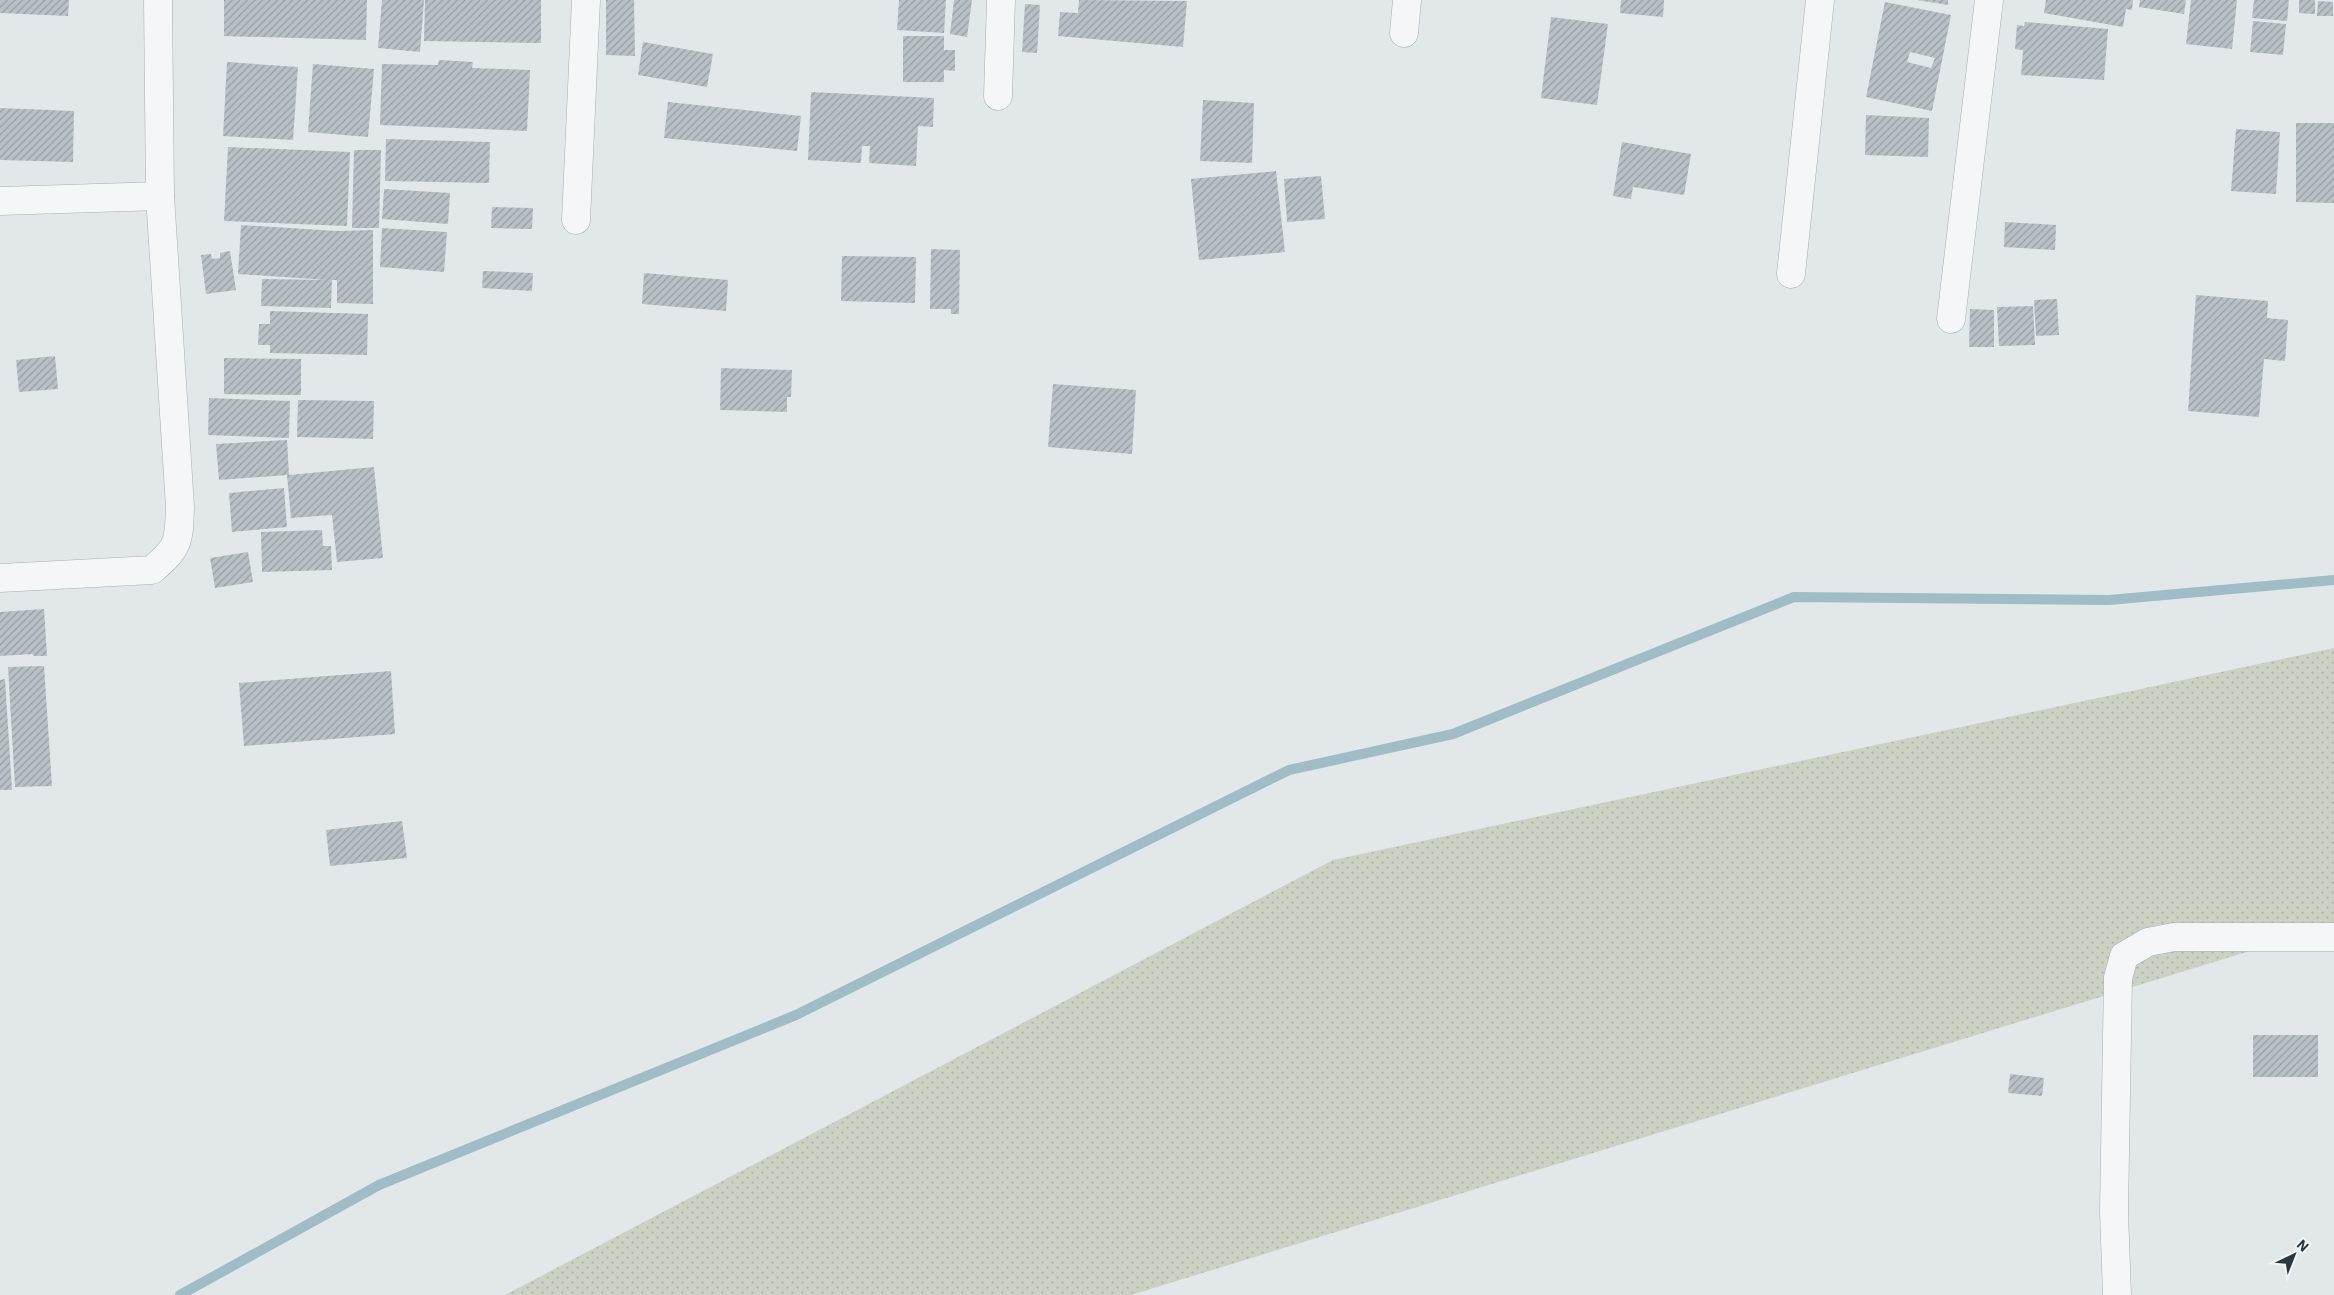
<svg xmlns="http://www.w3.org/2000/svg" width="2334" height="1295" font-family="'IBM Plex Sans',sans-serif">
  <defs>
    <pattern id="grass-dots" width="8" height="8" patternUnits="userSpaceOnUse" patternTransform="scale(1.25)"><rect width="8" height="8" fill="#cbd2c4"/><path d="M2 2h.1M6 6h.1" fill="none" stroke="#aeb5a9" stroke-width="1.8" stroke-linecap="round"/></pattern>
    <pattern id="building-hatch" width="6" height="6" patternUnits="userSpaceOnUse" patternTransform="scale(1.25)"><rect width="6" height="6" fill="#bac1c6"/><path d="M-1 1l2-2M0 6l6-6M5 7l2-2" fill="none" stroke="#979ea2"/></pattern>
  </defs>
  <rect width="100%" height="100%" fill="#e2e7e9"/>
  <path fill="url(#grass-dots)" d="M2334,648V925L1131,1295H505L1333,860Z"/>
  <g fill="none" stroke-linecap="round" stroke-linejoin="round">
    <path stroke="#a0bcc6" stroke-width="10" d="M180,1295L379,1185L796,1015L1289,770L1453,734L1794,597L2109,600L2334,580"/>
  </g>
  <g fill="url(#building-hatch)" fill-rule="evenodd">
    <path d="M0,0H69L68,16L0,13Z"/>
    <path d="M224,0H367L366,40L224,36Z"/>
    <path d="M382,0H424L420,52L378,48Z"/>
    <path d="M425,0H541V43L424,41Z"/>
    <path d="M606,0H634L635,56L606,55Z"/>
    <path d="M899,0H946L944,33L897,30Z"/>
    <path d="M954,0H972L967,37L950,34Z"/>
    <path d="M1079,0L1187,1L1183,47L1058,36L1060,12L1078,13Z"/>
    <path d="M1621,0H1664L1663,17L1620,13Z"/>
    <path d="M1917,0H1948V5Z"/>
    <path d="M2046,0H2133L2132,10L2126,9L2123,27L2044,13Z"/>
    <path d="M2140,0H2186L2184,14L2139,7Z"/>
    <path d="M2191,0H2237L2232,49L2186,44Z"/>
    <path d="M2254,0H2289L2287,21L2252,18Z"/>
    <path d="M2299,0H2315V14L2299,13Z"/>
    <path d="M2318,1L2333,2V16H2317Z"/>
    <path d="M1885,2L1951,15L1932,111L1866,97ZM1910,52L1935,58L1931,68L1907,62Z"/>
    <path d="M1025,4L1040,5L1037,53L1022,52Z"/>
    <path d="M1551,17L1608,24L1597,105L1541,98Z"/>
    <path d="M2253,21L2286,24L2283,55L2250,52Z"/>
    <path d="M2025,22L2108,29L2104,80L2021,75L2023,50L2015,49L2017,25L2024,26Z"/>
    <path d="M903,36H944V50H955V71L944,70V82H903Z"/>
    <path d="M643,42L713,54L707,87L638,75Z"/>
    <path d="M439,60L473,62L472,68L530,70L527,131L380,125L382,64L438,65Z"/>
    <path d="M227,62L298,67L293,140L223,136Z"/>
    <path d="M313,64L374,69L368,137L308,132Z"/>
    <path d="M811,92L934,98L933,127L918,126L916,166L869,163L870,146H862L861,163L808,160Z"/>
    <path d="M1203,100L1254,103L1252,163L1200,161Z"/>
    <path d="M668,102L801,116L797,151L664,138Z"/>
    <path d="M0,108L74,111L73,162L0,160Z"/>
    <path d="M1866,115L1929,118L1928,157L1865,155Z"/>
    <path d="M2296,123H2334V203L2296,202Z"/>
    <path d="M2236,129L2280,132L2276,194L2231,191Z"/>
    <path d="M386,139L490,142L489,183L385,181Z"/>
    <path d="M1622,142L1691,154L1684,195L1633,187L1631,199L1613,196Z"/>
    <path d="M228,147L350,152L347,226L224,221Z"/>
    <path d="M354,150H381L379,228H352Z"/>
    <path d="M1276,171L1285,252L1199,260L1191,179Z"/>
    <path d="M1321,176L1325,219L1287,222L1284,179Z"/>
    <path d="M384,189L450,193L448,224L382,219Z"/>
    <path d="M492,207L533,208L532,229L491,228Z"/>
    <path d="M2005,222L2056,225L2055,250L2004,247Z"/>
    <path d="M241,225L337,231L373,230V304L337,303V280H332L331,308L261,306L262,279L327,280L238,274Z"/>
    <path d="M382,228L447,232L444,272L380,267Z"/>
    <path d="M931,249L960,250L959,314H951V309H930Z"/>
    <path d="M230,251L236,290L206,294L201,255L211,254L212,259L220,258V253Z"/>
    <path d="M842,256L916,257L915,303L841,301Z"/>
    <path d="M483,271L533,273L532,291L482,288Z"/>
    <path d="M644,273L728,280L726,311L642,304Z"/>
    <path d="M2196,295L2268,301L2267,318L2288,320L2285,361L2264,359L2259,417L2188,411Z"/>
    <path d="M2057,299L2059,335L2036,336L2034,300Z"/>
    <path d="M2033,306L2035,345L1999,346L1997,307Z"/>
    <path d="M1970,309L1994,310V347H1969Z"/>
    <path d="M270,311L368,314L367,355L270,353V345H258L259,324H270Z"/>
    <path d="M55,356L58,389L19,392L16,360Z"/>
    <path d="M224,358L301,359V395L224,394Z"/>
    <path d="M721,368L792,370L791,397H787V412L720,410Z"/>
    <path d="M1053,384L1136,390L1132,454L1048,447Z"/>
    <path d="M209,398L290,401L289,438L208,435Z"/>
    <path d="M298,400L374,401L373,439L297,437Z"/>
    <path d="M287,440L289,475L374,467L383,558L337,562L332,515L291,518L287,475L219,480L216,444Z"/>
    <path d="M284,488L287,527L232,532L229,493Z"/>
    <path d="M322,530L323,546H331L332,570L262,572L261,532Z"/>
    <path d="M248,552L253,582L215,588L210,558Z"/>
    <path d="M44,609L47,656H34L33,654L0,656V612Z"/>
    <path d="M44,666L52,786L15,787L8,667Z"/>
    <path d="M391,671L395,734L244,746L239,683Z"/>
    <path d="M5,679L12,790H0V680Z"/>
    <path d="M402,821L407,858L330,866L326,830Z"/>
    <rect x="2253" y="1035" width="65" height="42"/>
    <path d="M2010,1074L2044,1078L2042,1096L2008,1093Z"/>
  </g>
  <g fill="none" stroke-linecap="round" stroke-linejoin="round">
    <g stroke="#a7afb3" stroke-width="29">
      <g id="minor">
        <path d="M1404,33L1407,0"/>
        <path d="M998,96L1001,0"/>
        <path d="M0,201L160,196"/>
        <path d="M576,220L586,0"/>
        <path d="M1791,274L1820,0"/>
        <path d="M1951,319L1989,0"/>
        <path d="M0,578L152,570C179,547 179,542 180,507L160,196L158,0"/>
        <path d="M2117,1295L2114,1212L2118,978L2124,956L2148,942L2174,937H2334"/>
      </g>
    </g>
    <use href="#minor" stroke="#f4f6f8" stroke-width="28"/>
  </g>
  <g transform="translate(2294 1255) rotate(43)" stroke="#f1f5f7" stroke-width="4" paint-order="stroke">
  <path d="M0-4L9 19L0 12L-9 19Z" fill="#2b3840"/>
  <text y="-8" font-size="14" font-weight="bold" text-anchor="middle" fill="#2b3840">N</text>
  </g>
</svg>
